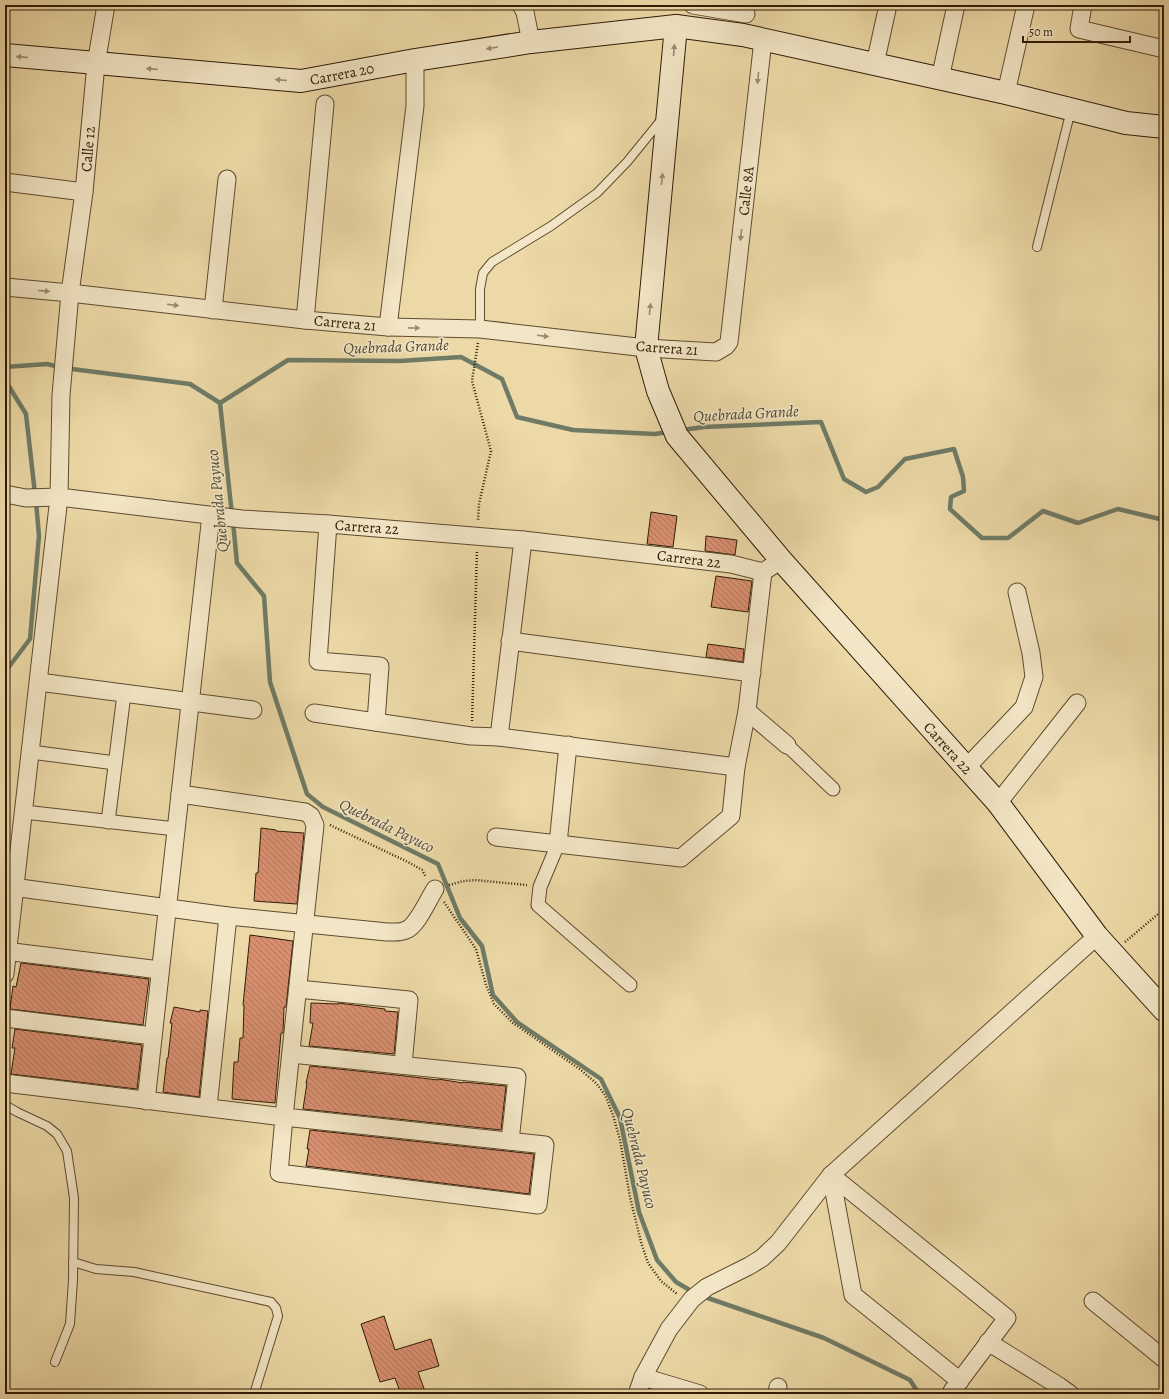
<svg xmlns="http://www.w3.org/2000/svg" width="1169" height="1399" font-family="Alegreya,serif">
  <defs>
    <pattern id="building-back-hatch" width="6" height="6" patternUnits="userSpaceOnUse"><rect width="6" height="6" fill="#d88f70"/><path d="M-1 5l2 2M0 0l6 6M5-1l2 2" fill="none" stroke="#b0745a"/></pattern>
  </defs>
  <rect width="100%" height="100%" fill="#ecd9a7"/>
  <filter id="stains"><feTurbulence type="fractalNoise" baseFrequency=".005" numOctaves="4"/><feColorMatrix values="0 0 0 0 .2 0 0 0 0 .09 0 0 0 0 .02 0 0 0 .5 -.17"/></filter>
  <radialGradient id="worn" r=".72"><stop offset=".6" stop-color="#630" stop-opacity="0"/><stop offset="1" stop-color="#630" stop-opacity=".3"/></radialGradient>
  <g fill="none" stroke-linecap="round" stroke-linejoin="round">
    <g stroke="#6f7b66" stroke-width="4.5">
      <path d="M5,367L47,364L64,368L190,384L220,403"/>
      <path d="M5,380L26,414L35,494"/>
      <path d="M220,403L232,515"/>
      <path d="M220,403L288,360L400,361L461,357L502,379L517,417L573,430L655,434L668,432"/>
      <path d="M682,430L704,427L821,422L844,479L866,492L878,487L905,459L954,449L963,477L964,491L951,497L950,509L982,538H1008L1043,511L1078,523L1118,509L1164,520"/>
      <path d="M233,522L237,563L264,596L270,682L307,794L323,807L438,864L460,918L482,946L493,995L517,1022L601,1079L620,1118L639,1212L657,1260L676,1282L693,1292"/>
      <path d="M5,672L30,639L39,536L36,501"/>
      <path d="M702,1296L824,1338L910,1380L919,1394"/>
    </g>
  </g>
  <g fill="url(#building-back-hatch)" stroke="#2f1c07">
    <path d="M651,512L677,516L673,547L647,544Z"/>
    <path d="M706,536L737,540L735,555L705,551Z"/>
    <path d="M716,576L752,581L748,612L711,607Z"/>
    <path d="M708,644L744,649L743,662L706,657Z"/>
    <path d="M261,828L276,830V831L304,833L297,904L254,901L256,873H258Z"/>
    <path d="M250,935L293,941L286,1007H284L283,1033H281L275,1103L232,1099L234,1062H238L240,1038H243L244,1005H243Z"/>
    <path d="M21,963L149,979L143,1025L10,1009L13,986L16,987Z"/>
    <path d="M311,1003L338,1004V1003L385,1009V1011L398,1012L394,1054L309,1046L313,1023H310Z"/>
    <path d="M174,1007L200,1012V1010L208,1011L199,1097L163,1092L167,1058H168L172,1023H170Z"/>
    <path d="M15,1029L142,1045L137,1089L11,1074L15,1048H12Z"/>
    <path d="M310,1066L405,1076L438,1080V1079L463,1083V1082L506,1086L501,1130L303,1109L307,1083H306Z"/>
    <path d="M310,1130L534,1154L529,1194L306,1166L309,1149H307Z"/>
    <path d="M384,1316L395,1350L431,1339L439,1366L418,1372L426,1394H401L395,1378L380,1382L361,1324Z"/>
  </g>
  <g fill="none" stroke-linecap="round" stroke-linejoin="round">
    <g stroke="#5e4b2f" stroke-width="10">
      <g id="service">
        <path d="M1037,247L1071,110"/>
        <path d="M480,329V289L483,273L492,262L551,226L597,193L627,162L662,119"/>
        <path d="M5,1105L17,1112L47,1126L57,1134L67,1151L74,1198L73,1280L70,1324L55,1362"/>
        <path d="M73,1262L96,1269L134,1272L271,1302L276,1308L278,1316L254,1394"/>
      </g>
    </g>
    <g stroke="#5e4b2f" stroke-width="15">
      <g id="pedestrian">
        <path d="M787,745L833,789"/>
        <path d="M31,752L115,763"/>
        <path d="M24,812L176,829"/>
        <path d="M108,822L124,694"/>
        <path d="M558,844L540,887L538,905L630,985"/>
      </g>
    </g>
    <g stroke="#5e4b2f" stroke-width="19">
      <g id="minor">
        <path d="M521,5L525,12L531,42"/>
        <path d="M693,5L746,14"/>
        <path d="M1083,5L1079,29L1164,49"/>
        <path d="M875,64L888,5"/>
        <path d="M940,79L956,5"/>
        <path d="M1006,93L1026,5"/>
        <path d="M5,182L84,192"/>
        <path d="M5,287L70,293L305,320L388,327L480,329L646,348L716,352L726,346L729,342L763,40"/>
        <path d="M213,310L227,179"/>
        <path d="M305,320L325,104"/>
        <path d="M388,327L415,106V60"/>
        <path d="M5,494L26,498L59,497L242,519L328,524L523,540L731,564L763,572L781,560"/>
        <path d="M328,524L318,661L380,666L376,722"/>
        <path d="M510,641L752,673"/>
        <path d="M39,682L253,710"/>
        <path d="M747,711L787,745"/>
        <path d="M314,713L471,736L499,737L736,767"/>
        <path d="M499,737L523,540"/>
        <path d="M966,768L1024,707L1034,677L1031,653L1017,592"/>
        <path d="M998,803L1077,703"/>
        <path d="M496,837L681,858L731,816L736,767L747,711L763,572"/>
        <path d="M558,844L568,745"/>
        <path d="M5,886L228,916L387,932C393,932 400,933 406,930C417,926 428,900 435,889"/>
        <path d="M5,951L160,970"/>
        <path d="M5,974L59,497L61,395L70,293L84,192L96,64L106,5"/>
        <path d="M298,989L409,1000L403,1065"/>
        <path d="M5,1018L153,1036"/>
        <path d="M291,1054L517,1077L510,1141"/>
        <path d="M5,1083L284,1117L545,1145L538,1205L279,1173L284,1117L315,825L311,816L305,812L180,794"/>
        <path d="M146,1101L211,515"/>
        <path d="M208,1107L228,916"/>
        <path d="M831,1175L1007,1318L952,1391L955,1394"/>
        <path d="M831,1175L853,1295L960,1381"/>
        <path d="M1093,1301L1164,1359"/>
        <path d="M988,1342L1059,1386L1070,1394"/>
        <path d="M643,1377L700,1394"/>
        <path d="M637,1394L643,1377L669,1329L692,1299L707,1287L749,1266L762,1258L778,1243L831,1175L1097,936"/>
        <path d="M777,1394L778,1387"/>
      </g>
    </g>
    <g stroke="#2f1c07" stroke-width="24">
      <g id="secondary">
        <path d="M676,26L646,348L658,391L677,436L781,560L998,803L1097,936L1164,1010"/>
        <path d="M5,55L301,81L415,60L531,42L676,26L743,35L1006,93L1126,123L1164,127"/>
      </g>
    </g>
    <g stroke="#2f1c07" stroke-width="2.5" stroke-dasharray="1 2" stroke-linecap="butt">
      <path d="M478,343L472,381L491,451L479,504L478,521"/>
      <path d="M472,721L477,550"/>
      <path d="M330,825L410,863L422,870L426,877"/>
      <path d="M449,885L463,881L475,880L527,885"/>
      <path d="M444,902L476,949L486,985L494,1004L513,1023L581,1070L596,1083L605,1095L613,1115L620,1140L630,1197L641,1242L648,1263L661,1281L677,1294"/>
      <path d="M1125,942L1164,909"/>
    </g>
    <use href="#service" stroke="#f3e6c6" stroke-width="8"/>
    <use href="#pedestrian" stroke="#f3e6c6" stroke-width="13"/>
    <use href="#minor" stroke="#f3e6c6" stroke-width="17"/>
    <use href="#secondary" stroke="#f3e6c6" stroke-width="22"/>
  </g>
  <defs><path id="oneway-solid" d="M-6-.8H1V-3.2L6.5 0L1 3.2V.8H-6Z"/></defs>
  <g fill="#9b8b70">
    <use href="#oneway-solid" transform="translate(492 48) rotate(171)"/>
    <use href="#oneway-solid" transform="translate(674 50) rotate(-85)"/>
    <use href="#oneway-solid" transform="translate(22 57) rotate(-175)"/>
    <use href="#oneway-solid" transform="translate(152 69) rotate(-175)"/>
    <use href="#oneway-solid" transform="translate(758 78) rotate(96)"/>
    <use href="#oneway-solid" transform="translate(281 80) rotate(-175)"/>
    <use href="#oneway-solid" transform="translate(662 179) rotate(-84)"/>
    <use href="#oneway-solid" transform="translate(741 235) rotate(96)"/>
    <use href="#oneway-solid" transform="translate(44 291) rotate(5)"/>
    <use href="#oneway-solid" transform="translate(173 305) rotate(7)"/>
    <use href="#oneway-solid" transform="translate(650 309) rotate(-84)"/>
    <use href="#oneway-solid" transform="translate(414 328) rotate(1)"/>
    <use href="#oneway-solid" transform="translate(543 336) rotate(7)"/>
  </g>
  <g text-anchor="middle" stroke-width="3" stroke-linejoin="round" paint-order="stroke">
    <g font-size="15" fill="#2f1c07" stroke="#f3e6c6">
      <text transform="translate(342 74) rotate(-11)" y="5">Carrera 20</text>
      <text transform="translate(88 149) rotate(-85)" y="5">Calle 12</text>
      <text transform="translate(746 191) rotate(-84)" y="5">Calle 8A</text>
      <text transform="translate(345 323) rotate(5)" y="5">Carrera 21</text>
      <text transform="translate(667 348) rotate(4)" y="5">Carrera 21</text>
      <text transform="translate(367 527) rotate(4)" y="5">Carrera 22</text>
      <text transform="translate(689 559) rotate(7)" y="5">Carrera 22</text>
      <text transform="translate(948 748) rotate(48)" y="5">Carrera 22</text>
    </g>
    <g font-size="16" font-style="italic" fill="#4f4b36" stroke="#f3e6c6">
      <text transform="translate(396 346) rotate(-2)" y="6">Quebrada Grande</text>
      <text transform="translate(746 413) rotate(-3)" y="6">Quebrada Grande</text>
      <text transform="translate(217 501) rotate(-96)" y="6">Quebrada Payuco</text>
      <text transform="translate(387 825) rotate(26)" y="6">Quebrada Payuco</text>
      <text transform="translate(640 1158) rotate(76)" y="6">Quebrada Payuco</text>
    </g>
  </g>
  <rect width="1169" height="1399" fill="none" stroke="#ecd9a7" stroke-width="20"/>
  <rect x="6" y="6" width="1157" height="1387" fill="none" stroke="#2f1c07" stroke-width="2"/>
  <rect x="10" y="10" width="1149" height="1379" fill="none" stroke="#2f1c07"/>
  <path d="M1023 36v6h107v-6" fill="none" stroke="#2f1c07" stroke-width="2"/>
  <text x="1029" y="36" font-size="12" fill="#2f1c07" stroke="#f3e6c6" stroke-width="3" paint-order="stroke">50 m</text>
  <rect width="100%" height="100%" filter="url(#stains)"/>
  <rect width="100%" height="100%" fill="url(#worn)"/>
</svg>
